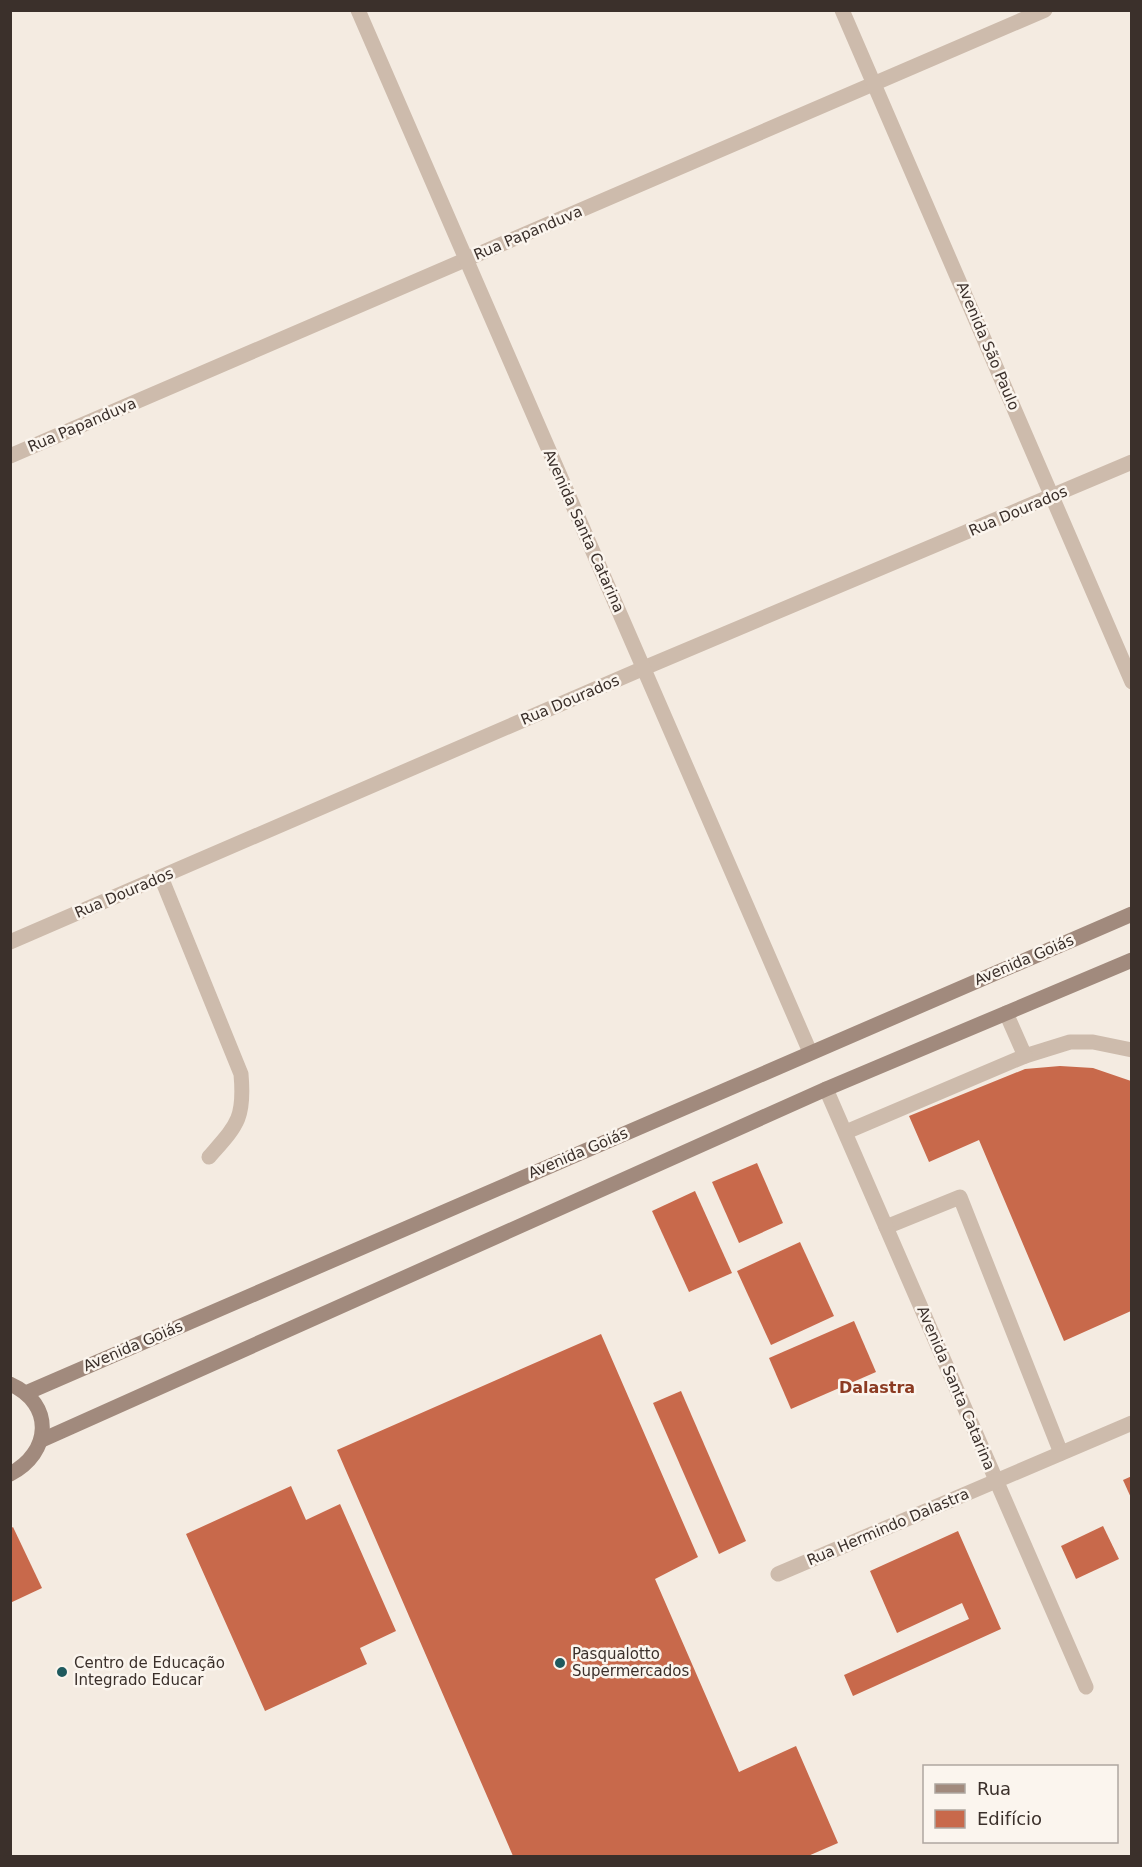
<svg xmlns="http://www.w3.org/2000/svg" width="1142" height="1867" font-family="'DejaVu Sans',sans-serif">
  <rect width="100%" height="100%" fill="#f4ebe1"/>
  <g fill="#c8694b">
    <path d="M1060,1066L1093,1068L1131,1081V1311L1064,1341L979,1140L929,1162L909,1116L1025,1069Z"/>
    <path d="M757,1163L783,1223L739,1243L712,1182Z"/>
    <path d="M695,1191L732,1273L689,1292L652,1211Z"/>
    <path d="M800,1242L834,1316L771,1345L737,1271Z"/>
    <path d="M854,1321L876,1372L791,1409L769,1358Z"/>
    <path d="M601,1334L698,1557L655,1579L739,1772L796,1746L838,1843L808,1856H513L337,1450Z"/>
    <path d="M681,1391L746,1541L719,1554L653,1403Z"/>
    <path d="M1132,1476V1500L1123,1480Z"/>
    <path d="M291,1486L306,1520L340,1504L396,1631L360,1648L367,1664L265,1711L186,1534Z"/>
    <path d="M1103,1526L1119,1559L1076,1579L1061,1546Z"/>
    <path d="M13,1527L42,1588L10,1603V1529Z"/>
    <path d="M958,1531L1001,1629L853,1696L844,1675L969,1619L962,1603L897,1633L870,1571Z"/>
  </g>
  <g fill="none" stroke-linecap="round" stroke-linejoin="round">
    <g stroke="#cdbbac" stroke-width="15">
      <path d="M1006,1013L1025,1056L1070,1042H1093L1132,1050"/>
      <path d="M846,1132L1025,1056"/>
      <path d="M886,1227L960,1197L1061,1453"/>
    </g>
    <g stroke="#cdbbac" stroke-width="15">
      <path d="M10,456L1045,10"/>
      <path d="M161,877L241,1074C245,1119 237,1125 209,1157"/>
      <path d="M10,942L644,668L1132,462"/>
      <path d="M826,1089L1086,1687"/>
      <path d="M778,1574L1132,1423"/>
    </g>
    <g stroke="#cdbbac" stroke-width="15">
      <path d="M358,10L810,1052"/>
      <path d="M842,10L1132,682"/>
    </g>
    <g stroke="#a18a7d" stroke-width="15">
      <path d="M10,1384C55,1404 51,1453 10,1474"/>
      <path d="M26,1393L1132,914"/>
      <path d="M42,1440L826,1089L1132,960"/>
    </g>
  </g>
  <g fill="#1f5a5e" stroke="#fbf5ee" stroke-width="2">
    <circle cx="560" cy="1663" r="6"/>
    <circle cx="62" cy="1672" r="6"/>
  </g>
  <g text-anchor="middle" stroke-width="5" stroke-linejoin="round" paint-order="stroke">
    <g font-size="15" fill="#3b302b" stroke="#fbf5ee">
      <text transform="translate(528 233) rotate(-23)" y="5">Rua Papanduva</text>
      <text transform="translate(988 346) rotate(67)" y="5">Avenida São Paulo</text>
      <text transform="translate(82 425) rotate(-23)" y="5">Rua Papanduva</text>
      <text transform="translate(1018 511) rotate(-23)" y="5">Rua Dourados</text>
      <text transform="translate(584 531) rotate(66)" y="5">Avenida Santa Catarina</text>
      <text transform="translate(570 700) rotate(-23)" y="5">Rua Dourados</text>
      <text transform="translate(124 893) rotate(-23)" y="5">Rua Dourados</text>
      <text transform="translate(1024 960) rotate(-23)" y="5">Avenida Goiás</text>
      <text transform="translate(578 1153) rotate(-23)" y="5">Avenida Goiás</text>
      <text transform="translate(133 1346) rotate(-23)" y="5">Avenida Goiás</text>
      <text transform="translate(956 1388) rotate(67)" y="5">Avenida Santa Catarina</text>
      <text transform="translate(888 1527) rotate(-23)" y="5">Rua Hermindo Dalastra</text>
    </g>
    <g font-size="15" fill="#3b302b" stroke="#fbf5ee" text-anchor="start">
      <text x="572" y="1659">Pasqualotto<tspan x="572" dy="17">Supermercados</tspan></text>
      <text x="74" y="1668">Centro de Educação<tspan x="74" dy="17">Integrado Educar</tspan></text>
    </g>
    <g font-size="16" font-weight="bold" fill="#8c3b22" stroke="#fbf5ee">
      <text x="877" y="1393">Dalastra</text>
    </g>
  </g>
  <rect width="1142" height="1867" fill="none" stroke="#3b302b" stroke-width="24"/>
  <rect x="923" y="1765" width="195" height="78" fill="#fbf5ee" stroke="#aea6a0" stroke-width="1.5"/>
  <rect x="935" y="1784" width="30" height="9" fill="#a18a7d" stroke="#aea6a0" stroke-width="1.5"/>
  <text x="977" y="1795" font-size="18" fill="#3b302b">Rua</text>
  <rect x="935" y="1810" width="30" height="18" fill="#c8694b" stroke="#aea6a0" stroke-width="1.5"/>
  <text x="977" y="1825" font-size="18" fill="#3b302b">Edifício</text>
</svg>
